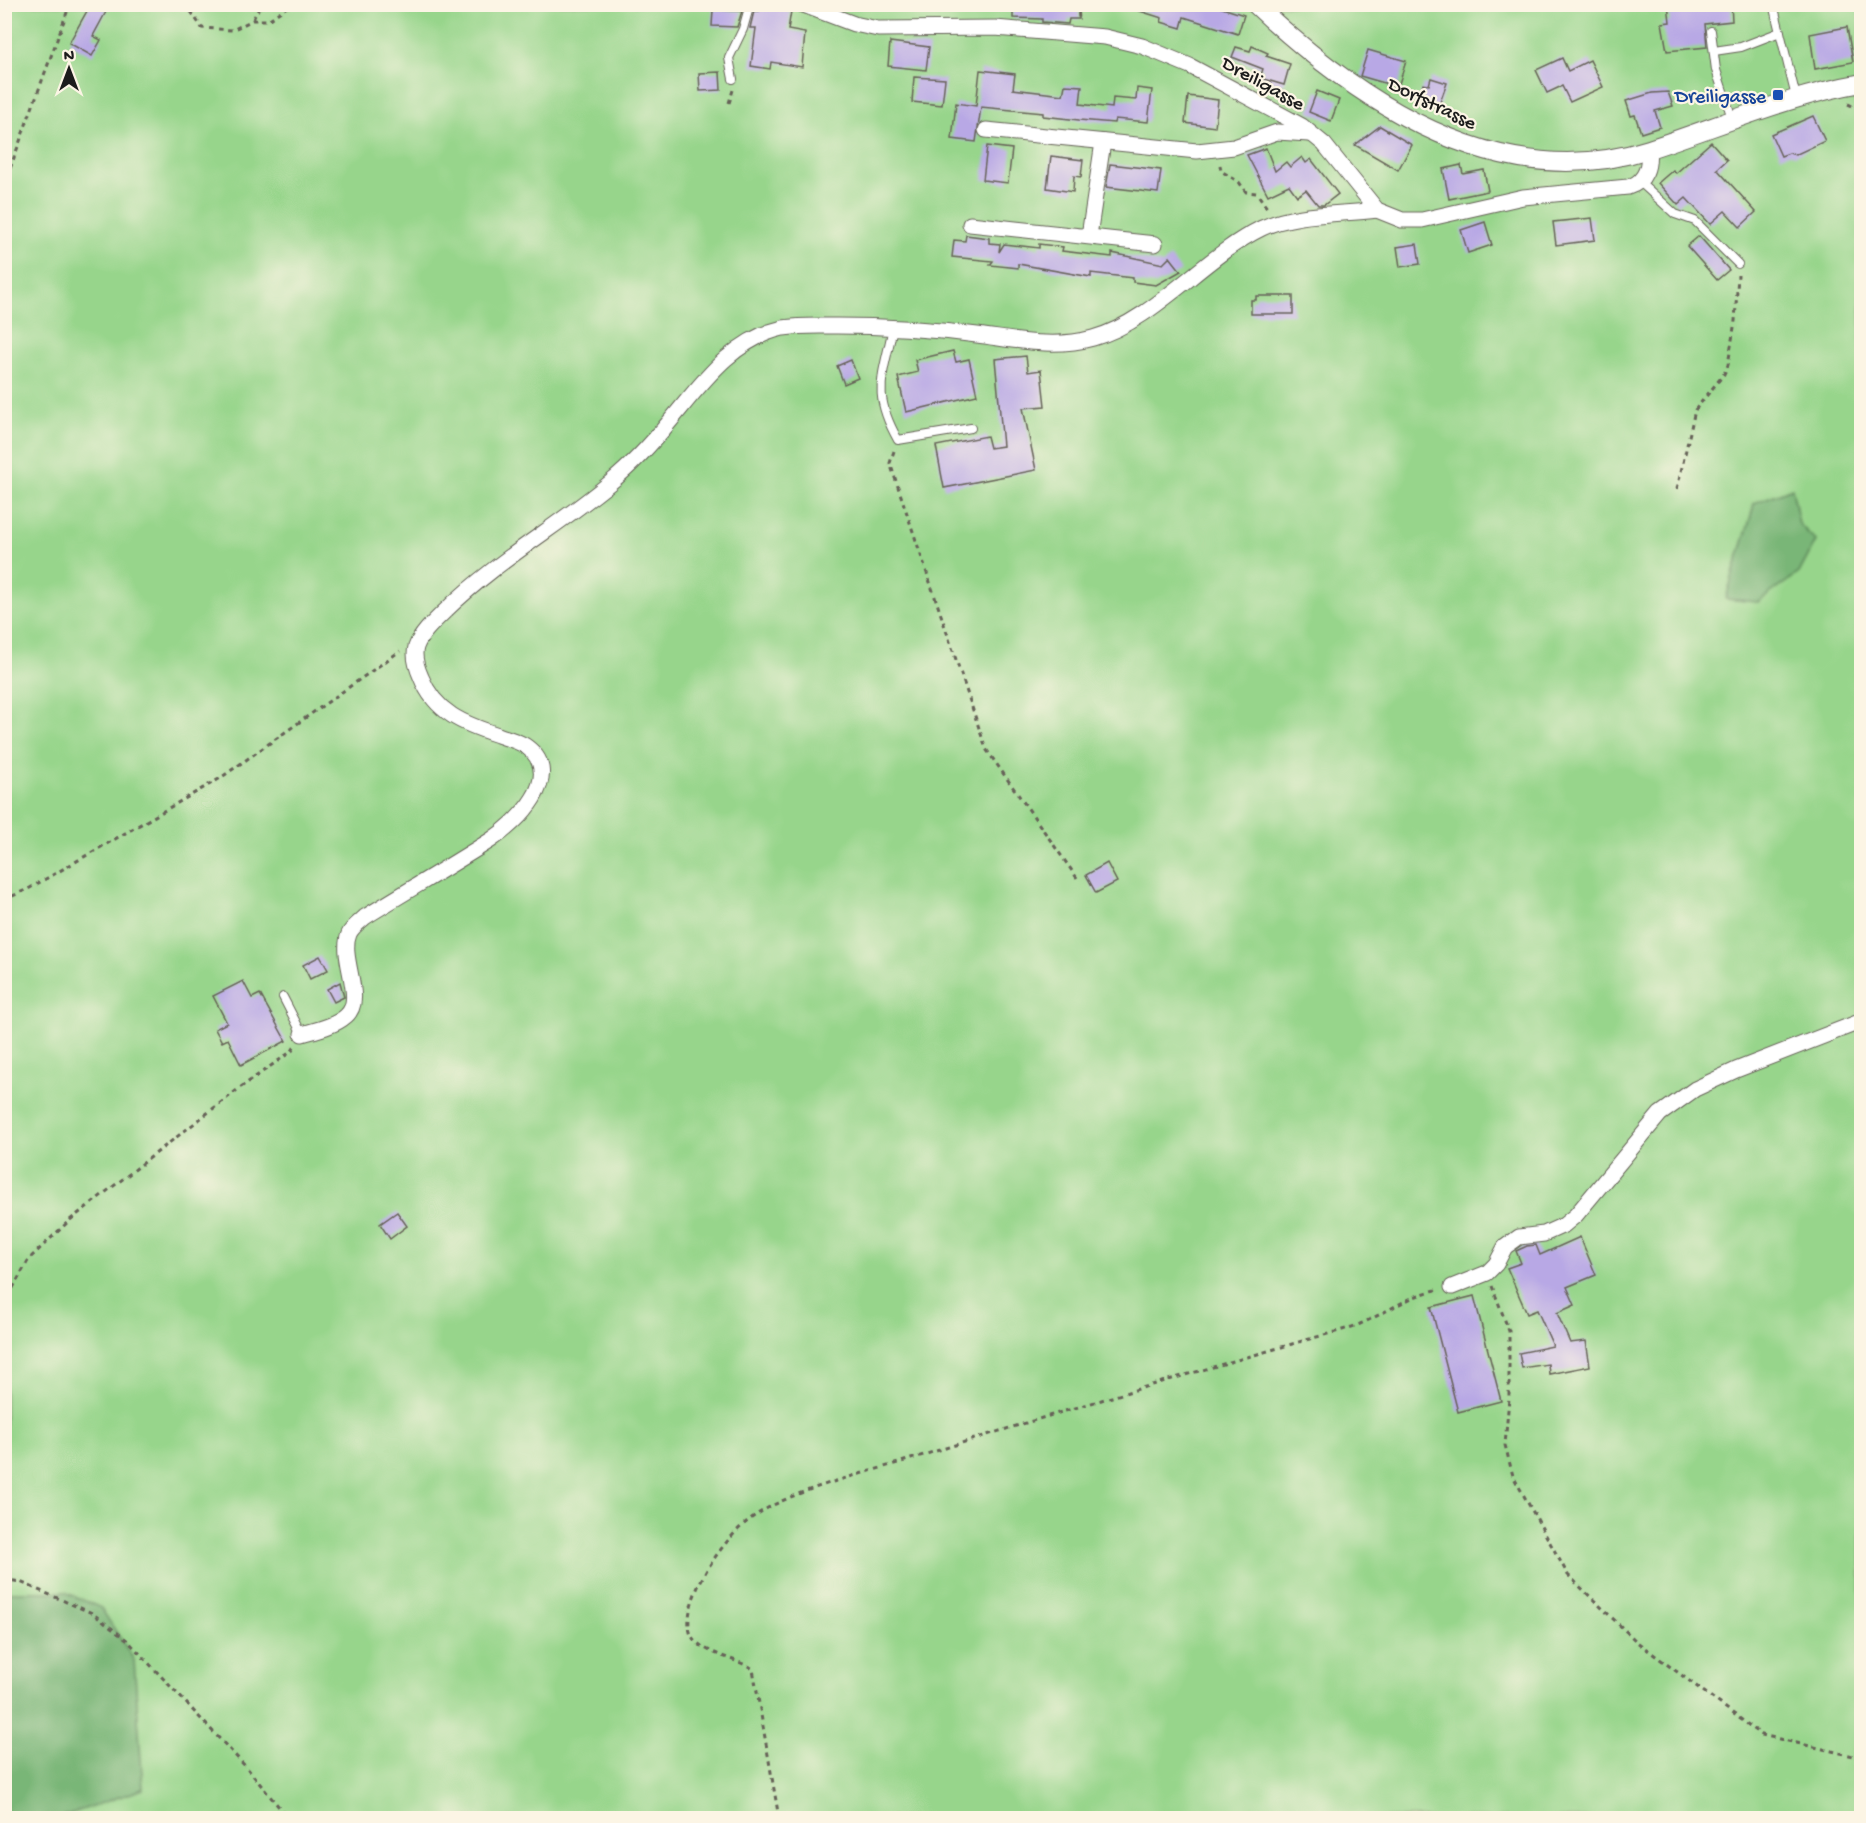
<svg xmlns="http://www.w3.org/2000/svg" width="1866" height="1823" font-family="'Gochi Hand',sans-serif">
  <rect width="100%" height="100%" fill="#fcf5e5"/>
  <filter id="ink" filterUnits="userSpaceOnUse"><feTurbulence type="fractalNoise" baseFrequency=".0167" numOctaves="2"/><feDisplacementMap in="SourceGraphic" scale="12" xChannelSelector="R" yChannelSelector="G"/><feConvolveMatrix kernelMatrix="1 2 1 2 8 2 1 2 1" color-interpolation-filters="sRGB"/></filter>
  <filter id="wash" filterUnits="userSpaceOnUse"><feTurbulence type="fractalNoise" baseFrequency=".008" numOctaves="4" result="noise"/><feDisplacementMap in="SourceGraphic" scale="24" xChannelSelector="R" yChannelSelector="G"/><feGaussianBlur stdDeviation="1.35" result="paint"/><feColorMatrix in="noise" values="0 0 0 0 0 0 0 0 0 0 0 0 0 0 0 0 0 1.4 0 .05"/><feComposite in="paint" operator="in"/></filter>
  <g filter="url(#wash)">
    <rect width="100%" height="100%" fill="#efe5c6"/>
    <rect fill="#97d58b" stroke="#5a7854" stroke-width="1.5" x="5" y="5" width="1856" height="1813"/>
    <g fill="#79b677" stroke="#4a694a" stroke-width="1.5">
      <path d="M1792,488L1799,524L1816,541L1799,573L1758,602L1726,599C1734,566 1747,536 1754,503Z"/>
      <path d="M4,1592H65L101,1608L134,1660L143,1789L58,1818H5Z"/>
    </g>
    <g id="blocks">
      <g fill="#b8a8e5">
        <path d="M91,4L107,10L93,36L101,40L92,56L69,43Z"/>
        <path d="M1013,4L1079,8V19H1069L1068,24L1042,22V19L1013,18Z"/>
        <path d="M1130,4H1210L1244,15L1238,34L1184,17L1181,28L1161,22L1162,18L1130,8Z"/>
        <path d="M1668,4H1731L1732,21L1705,24L1707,47L1667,51L1662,23L1670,22Z"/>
        <path d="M760,6L791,11L788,30L805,33L802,67L771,62L770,69L751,66L756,28H750L754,11H759Z"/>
        <path d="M713,10L742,11L737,27L712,26Z"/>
        <path d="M1847,27L1853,62L1815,69L1810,34Z"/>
        <path d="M890,42L929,47L926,70L888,66Z"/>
        <path d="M1252,46L1268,53L1266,56L1290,64L1284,85L1260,78L1263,69L1232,57L1236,47L1250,51Z"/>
        <path d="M1368,50L1406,61L1398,87L1360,76Z"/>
        <path d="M1562,58L1568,71L1590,60L1603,87L1570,102L1562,86L1547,93L1536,70Z"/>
        <path d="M980,70L1015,74L1013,89L1063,95L1065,85L1082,86L1080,104L1112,108L1113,98L1136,100L1137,88L1152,90L1148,122L1115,119L1114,123L1079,120L1043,116V113L981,107L976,142L952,139L956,103L976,106Z"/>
        <path d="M720,72L721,90L700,91L699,73Z"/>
        <path d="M914,77L945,79L942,105L912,102Z"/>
        <path d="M1431,78L1447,83L1438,108L1418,101L1423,84L1429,85Z"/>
        <path d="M1317,91L1339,100L1331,121L1309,112Z"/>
        <path d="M1668,92L1673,106L1655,111L1660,127L1641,133L1635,115L1631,116L1626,101L1652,93Z"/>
        <path d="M1188,96L1218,100L1215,127L1185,123Z"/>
        <path d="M1813,116L1825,141L1795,155L1789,153L1781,156L1771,134Z"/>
        <path d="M1380,126L1412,145L1398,170L1355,145Z"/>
        <path d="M1711,142L1727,160L1717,169L1756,212L1740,227L1725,211L1710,224L1686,198L1678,205L1658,183L1673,170L1676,173Z"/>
        <path d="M987,146L1012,149L1008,183L983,180Z"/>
        <path d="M1266,148L1275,171L1286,162L1290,167L1302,157L1306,163L1311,159L1338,194L1324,205H1318L1306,190L1297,196L1289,185L1268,195L1247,155Z"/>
        <path d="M1051,156L1083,160L1081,177L1074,176L1073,192L1047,188Z"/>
        <path d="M1110,164L1161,170L1158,193L1106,187Z"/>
        <path d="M1461,165L1463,174L1484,170L1488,191L1449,199L1443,169Z"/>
        <path d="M1592,218L1595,240L1556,245L1553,222Z"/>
        <path d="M1485,222L1492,245L1468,253L1461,230Z"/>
        <path d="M966,235L989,238V243L1000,244L999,252L1004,244L1039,248V244L1063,247L1062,251L1112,257V253L1163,264L1170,257L1181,271L1156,285L1133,282V278L1091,273V277L1018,264V268L990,265L993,261L952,257L954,240L965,241Z"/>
        <path d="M1699,236L1729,270L1717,280L1687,246Z"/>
        <path d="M1417,244L1420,264L1400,267L1397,247Z"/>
        <path d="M1256,296H1293V314H1251V300H1256Z"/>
        <path d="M953,351L956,362L969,359L977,395L906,412L898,377L918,372L915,360Z"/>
        <path d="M1026,356L1028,372L1041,370L1045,406L1023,408L1036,470L944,488L936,446L987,436L990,448L1003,446L995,359Z"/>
        <path d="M851,360L858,378L844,384L837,366Z"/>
        <path d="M1107,863L1117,882L1096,893L1086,875Z"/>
        <path d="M320,956L328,970L310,979L303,965Z"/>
        <path d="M243,981L252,998L260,994L286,1041L241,1065L228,1039L222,1042L215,1029L227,1023L213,996Z"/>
        <path d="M340,982L344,997L334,1002L327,989Z"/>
        <path d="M397,1212L407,1226L390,1239L380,1224Z"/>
        <path d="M1580,1237L1596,1275L1567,1287L1575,1305L1557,1313L1570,1343L1586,1341L1590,1366L1549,1374L1548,1364L1522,1368L1519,1353L1553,1346L1537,1310L1527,1314L1507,1268L1521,1263L1516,1251L1527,1246L1536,1245L1540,1255Z"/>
        <path d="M1474,1296L1501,1401L1458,1412L1431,1307Z"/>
      </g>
    </g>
  </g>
  <g filter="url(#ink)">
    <use href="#blocks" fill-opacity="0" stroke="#666258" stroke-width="1.5"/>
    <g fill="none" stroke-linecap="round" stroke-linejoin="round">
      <g stroke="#666258" stroke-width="10">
        <g id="service">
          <path d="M1773,4L1796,97"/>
          <path d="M1711,31L1716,70L1732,118"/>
          <path d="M1714,51L1741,47L1780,32"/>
          <path d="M733,79L729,58L743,29L750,4"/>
          <path d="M1639,181L1675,214L1695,221L1738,264"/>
          <path d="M893,327C883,378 871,392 898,440L971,428"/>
          <path d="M283,997L302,1034"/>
        </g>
      </g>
      <g stroke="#666258" stroke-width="17">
        <g id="minor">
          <path d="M801,4L854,24L878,29L995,28L1105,37L1142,46L1190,66L1302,126L1324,144L1377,210L1402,220H1422L1523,197L1628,187C1646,182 1650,166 1648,149"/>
          <path d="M986,130L1197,151L1234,147L1277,132L1309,134"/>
          <path d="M970,224L1155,244"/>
          <path d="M1089,236L1103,142"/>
          <path d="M302,1034C316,1030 335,1026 346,1016C366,999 339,958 349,934C352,927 360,922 365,917C407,891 450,866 491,840C517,823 566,776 527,747C519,741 508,739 498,735C464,724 435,713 421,677C417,668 413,657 416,647C421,633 435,621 445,611C496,561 557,527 611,482C633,464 653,442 671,420C702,383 733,339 783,328C801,325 820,326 837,326C885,326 930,329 977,335C1016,340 1054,349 1093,338C1154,321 1204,256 1262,228C1296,212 1341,215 1377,210"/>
          <path d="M1452,1287L1487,1273L1496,1264L1505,1247L1519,1237L1544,1234L1564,1225L1576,1215L1660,1114L1695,1089L1736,1070L1862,1021"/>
        </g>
      </g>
      <g stroke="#666258" stroke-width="20">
        <path id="tertiary" d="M1255,4C1359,103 1500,197 1649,149C1720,126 1787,96 1862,83"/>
      </g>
      <g stroke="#666258" stroke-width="3" stroke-dasharray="4.5 4.5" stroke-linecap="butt">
        <path d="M186,4L202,28L232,30L253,20H268L291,4"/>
        <path d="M1078,4L1079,20"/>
        <path d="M253,19L261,4"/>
        <path d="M729,103L733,90"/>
        <path d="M1848,104L1862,110"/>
        <path d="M1220,165L1221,171L1239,182L1246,192L1257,193L1267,208"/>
        <path d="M4,185L70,4"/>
        <path d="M894,451L890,463L986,749L1077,878"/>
        <path d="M1677,489L1695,410L1724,374L1728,365L1735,321L1738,275"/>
        <path d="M4,900L30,888L219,779L400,651"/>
        <path d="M1492,1286L1509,1331V1398L1505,1445L1513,1476L1568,1575L1637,1642L1762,1735L1862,1758"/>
        <path d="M4,1304L29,1259L70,1220L241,1087L292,1051L295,1046"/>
        <path d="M4,1579L20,1582L92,1613L128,1641L247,1768L288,1818"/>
        <path d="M779,1818L753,1669C737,1658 696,1653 690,1632C681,1597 726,1535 753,1517C793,1489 864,1474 911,1459C1042,1417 1174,1378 1306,1340C1323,1335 1342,1331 1360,1324C1386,1313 1408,1296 1436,1290"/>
      </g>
      <use href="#service" stroke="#fff" stroke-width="8"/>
      <use href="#minor" stroke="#fff" stroke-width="15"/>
      <use href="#tertiary" stroke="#fff" stroke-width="18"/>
    </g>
  </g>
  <rect fill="#1a4fb4" stroke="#fcf5e5" stroke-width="2" x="1772" y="89" width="12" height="12" rx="3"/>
  <g text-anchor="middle" stroke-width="4.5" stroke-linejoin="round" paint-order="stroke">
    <g font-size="20" fill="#1c1c1c" stroke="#fcf5e5">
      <text transform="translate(1264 82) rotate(29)" y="7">Dreiligasse</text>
      <text transform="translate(1433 102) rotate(26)" y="7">Dorfstrasse</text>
    </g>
    <g font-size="20" fill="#164399" stroke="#fcf5e5" text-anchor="end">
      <text x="1766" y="102">Dreiligasse</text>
    </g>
  </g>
  <rect width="1866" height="1823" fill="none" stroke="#fcf5e5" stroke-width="24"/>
  <g transform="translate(69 69)" stroke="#fcf5e5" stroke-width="4.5" paint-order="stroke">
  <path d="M0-4.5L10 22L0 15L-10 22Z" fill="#1c1c1c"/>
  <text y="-9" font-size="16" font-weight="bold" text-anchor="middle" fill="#1c1c1c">N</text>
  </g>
</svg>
